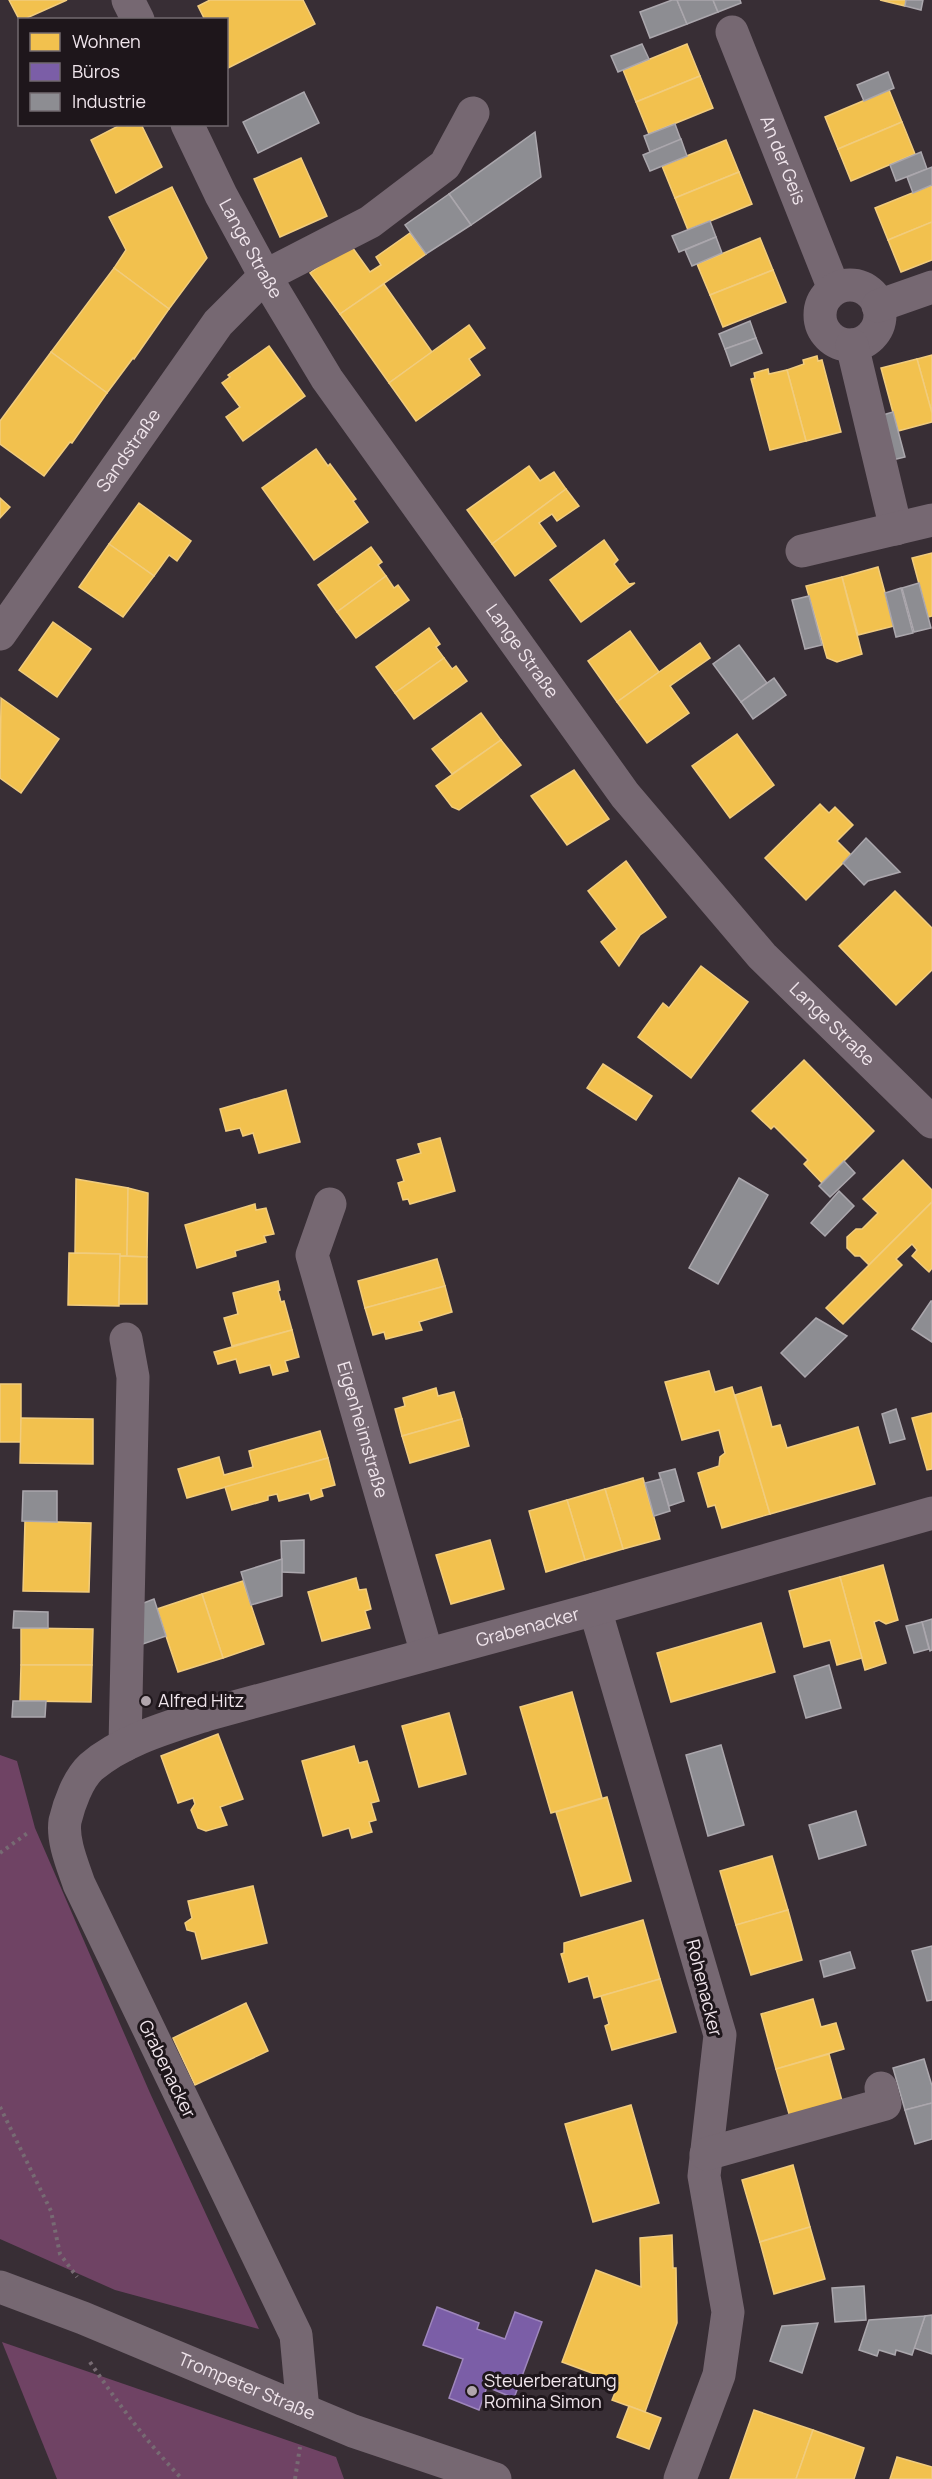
<svg xmlns="http://www.w3.org/2000/svg" width="932" height="2479" font-family="Manrope,sans-serif">
  <rect width="100%" height="100%" fill="#382e35"/>
  <g fill="#6f4364">
    <path d="M0,1755L17,1761L35,1828L150,2093L259,2329L115,2290L0,2239Z"/>
    <path d="M2,2342L336,2457L344,2479H57Z"/>
  </g>
  <g fill="#f2c14e" stroke="#f1cc7d" stroke-width="1.5">
    <path d="M9,0H67L20,21Z"/>
    <path d="M210,0H303L315,24L228,68L226,20H205L198,6Z"/>
    <path d="M880,0H906L905,6Z"/>
    <path d="M687,44L700,76L636,102L623,70Z"/>
    <path d="M700,76L713,108L649,134L636,102Z"/>
    <path d="M889,90L902,122L838,149L825,117Z"/>
    <path d="M902,122L915,154L851,181L838,149Z"/>
    <path d="M122,124L127,126L141,124L162,167L116,193L91,140Z"/>
    <path d="M726,140L739,172L675,198L662,166Z"/>
    <path d="M301,158L327,216L280,237L254,179Z"/>
    <path d="M739,172L752,204L688,230L675,198Z"/>
    <path d="M932,185V222L888,240L875,208Z"/>
    <path d="M172,187L207,258L169,309L114,268L126,250L109,217Z"/>
    <path d="M932,222V260L901,272L888,240Z"/>
    <path d="M410,233L426,254L340,314L310,273L350,244L370,272L381,265L376,257Z"/>
    <path d="M760,238L773,270L710,295L697,264Z"/>
    <path d="M114,268L169,309L134,359L133,358L107,393L51,352Z"/>
    <path d="M773,270L786,302L723,327L710,295Z"/>
    <path d="M384,284L432,352L389,383L340,314Z"/>
    <path d="M469,325L485,348L469,359L480,375L416,421L389,383Z"/>
    <path d="M269,346L305,396L243,441L226,417L240,407L222,383L230,377L228,375Z"/>
    <path d="M51,352L107,393L72,443L70,442L44,476L0,444V421Z"/>
    <path d="M932,355V413L917,359Z"/>
    <path d="M817,356L818,361L822,360L841,432L806,441L787,370L804,364L803,360Z"/>
    <path d="M917,359L932,413V422L898,431L881,368Z"/>
    <path d="M768,369L769,374L787,370L806,441L770,450L751,379L755,378L754,373Z"/>
    <path d="M316,449L328,466L330,464L356,499L353,501L368,522L314,560L262,488Z"/>
    <path d="M529,466L540,481L554,472L566,489L492,544L467,510Z"/>
    <path d="M566,489L579,506L557,521L552,514L539,523L556,546L515,576L492,544Z"/>
    <path d="M0,498L10,507L0,518Z"/>
    <path d="M139,503L191,541L177,561L169,555L154,576L109,544Z"/>
    <path d="M604,540L618,560L614,564L629,584L635,583L581,622L550,580Z"/>
    <path d="M109,544L154,576L123,617L79,587Z"/>
    <path d="M371,547L382,562L378,565L386,576L337,612L318,585Z"/>
    <path d="M932,553V616L928,617L912,558Z"/>
    <path d="M878,567L894,626L858,635L842,577Z"/>
    <path d="M386,576L394,588L398,585L409,600L356,638L337,612Z"/>
    <path d="M842,577L862,654L837,662L827,658L806,586Z"/>
    <path d="M53,622L91,649L57,697L19,670Z"/>
    <path d="M429,628L440,644L436,647L444,658L395,693L376,667Z"/>
    <path d="M630,631L659,672L617,702L588,661Z"/>
    <path d="M700,643L710,658L670,686L689,713L647,743L617,702Z"/>
    <path d="M444,658L452,669L456,666L467,681L414,719L395,693Z"/>
    <path d="M1,698L59,739L21,793L0,778Z"/>
    <path d="M481,713L501,740L452,774L432,749Z"/>
    <path d="M737,734L774,785L730,818L692,766Z"/>
    <path d="M501,740L521,765L459,810L452,807L436,786Z"/>
    <path d="M574,770L609,819L567,845L531,796Z"/>
    <path d="M820,804L829,813L835,807L853,825L837,841L851,855L806,900L765,858Z"/>
    <path d="M626,861L666,917L640,935L619,966L601,942L617,929L588,891Z"/>
    <path d="M895,891L932,928V970L896,1005L839,946Z"/>
    <path d="M701,966L748,1002L691,1078L638,1037L663,1003L669,1008Z"/>
    <path d="M804,1060L874,1131L822,1183L804,1164L808,1160L774,1126L771,1129L752,1111Z"/>
    <path d="M603,1064L652,1096L636,1120L587,1088Z"/>
    <path d="M286,1090L300,1142L259,1153L253,1133L243,1136L240,1128L226,1131L220,1109Z"/>
    <path d="M440,1138L455,1191L410,1204L408,1199L403,1200L398,1183L404,1181L397,1160L421,1153L418,1144Z"/>
    <path d="M903,1160L932,1190V1202L869,1265L860,1256H855L847,1248V1237L856,1229H862L878,1213L863,1199Z"/>
    <path d="M76,1179L128,1188L127,1256H120V1254L75,1253Z"/>
    <path d="M128,1188L148,1193L147,1257L127,1256Z"/>
    <path d="M932,1202V1268L929,1272L912,1256L917,1250L912,1244L896,1259L902,1265L843,1324L826,1308Z"/>
    <path d="M255,1204L256,1210L266,1208L274,1234L264,1236L266,1242L235,1251L236,1256L197,1268L185,1225Z"/>
    <path d="M69,1253L120,1254L119,1306L68,1305Z"/>
    <path d="M120,1256L147,1257V1304H119Z"/>
    <path d="M437,1259L445,1286L365,1308L358,1281Z"/>
    <path d="M278,1281L280,1290L278,1291L281,1302L284,1301L292,1330L232,1346L224,1318L238,1314L233,1293Z"/>
    <path d="M445,1286L452,1312L419,1322L422,1330L386,1339L384,1332L373,1335L365,1308Z"/>
    <path d="M292,1330L299,1357L285,1361L288,1371L273,1375L270,1365L240,1373L236,1359L218,1364L214,1352Z"/>
    <path d="M709,1371L715,1392L732,1387L770,1514L722,1528L715,1505L708,1507L698,1473L719,1466L720,1457L725,1453L719,1430L682,1440L665,1382Z"/>
    <rect x="0" y="1384" width="21" height="58"/>
    <path d="M761,1387L772,1427L780,1425L787,1448L858,1427L875,1484L770,1514L735,1395Z"/>
    <path d="M436,1388L438,1396L454,1392L462,1419L402,1436L395,1409L405,1406L403,1398Z"/>
    <path d="M932,1413V1469L927,1470L912,1418Z"/>
    <path d="M21,1418L93,1419V1464L20,1463Z"/>
    <path d="M462,1419L469,1446L410,1463L402,1436Z"/>
    <path d="M320,1431L328,1458L187,1498L178,1469L219,1457L224,1475L253,1467L249,1451Z"/>
    <path d="M328,1458L335,1485L321,1489L323,1496L311,1500L309,1493L279,1501L277,1494L268,1496V1500L232,1510L225,1487Z"/>
    <path d="M643,1478L660,1539L623,1549L605,1489Z"/>
    <path d="M605,1489L623,1549L585,1560L567,1500Z"/>
    <path d="M567,1500L585,1560L546,1572L529,1511Z"/>
    <path d="M25,1521L91,1523L89,1592L23,1591Z"/>
    <path d="M490,1540L504,1589L451,1604L436,1555Z"/>
    <path d="M883,1565L898,1620L886,1624L879,1620L874,1622L886,1663L865,1670L840,1577Z"/>
    <path d="M840,1577L862,1658L837,1665L830,1640L804,1647L789,1591Z"/>
    <path d="M356,1578L359,1590L366,1589L371,1609L365,1611L370,1628L322,1641L308,1592Z"/>
    <path d="M243,1581L264,1644L223,1658L202,1594Z"/>
    <path d="M202,1594L223,1658L178,1672L157,1609Z"/>
    <path d="M761,1623L775,1672L671,1702L657,1653Z"/>
    <path d="M21,1628L93,1629L92,1665H21Z"/>
    <path d="M21,1665H92L91,1702L20,1701Z"/>
    <path d="M572,1692L602,1798L551,1813L520,1707Z"/>
    <path d="M449,1713L466,1774L419,1787L402,1726Z"/>
    <path d="M218,1734L243,1799L220,1807L227,1825L206,1831L198,1828L191,1810L195,1804L193,1798L178,1803L161,1756Z"/>
    <path d="M354,1746L359,1763L367,1761L379,1801L371,1803L376,1820L369,1822L372,1832L352,1838L349,1828L323,1836L302,1761Z"/>
    <path d="M607,1797L631,1881L581,1896L556,1812Z"/>
    <path d="M772,1856L788,1910L736,1925L720,1871Z"/>
    <path d="M253,1886L267,1943L202,1959L195,1932L187,1930L185,1923L192,1918L188,1901Z"/>
    <path d="M788,1910L802,1960L751,1975L736,1925Z"/>
    <path d="M643,1920L660,1979L594,1998L588,1976L569,1982L561,1954L564,1953V1943Z"/>
    <path d="M660,1979L676,2032L612,2050L605,2026L609,2024L601,1996Z"/>
    <path d="M813,1999L821,2027L836,2023L844,2049L776,2069L761,2014Z"/>
    <path d="M246,2003L268,2051L195,2085L173,2038Z"/>
    <path d="M829,2054L844,2108L792,2124L776,2069Z"/>
    <path d="M631,2105L659,2203L593,2222L565,2124Z"/>
    <path d="M793,2165L810,2227L760,2242L742,2180Z"/>
    <path d="M810,2227L825,2279L774,2294L760,2242Z"/>
    <path d="M672,2235L673,2268H676L677,2323L645,2412L612,2400L619,2383L562,2362L596,2270L641,2287L640,2238Z"/>
    <path d="M629,2406L661,2418L649,2449L617,2437Z"/>
    <path d="M754,2410L813,2430L796,2479H730Z"/>
    <path d="M813,2430L864,2448L854,2479H796Z"/>
    <path d="M897,2457L932,2467V2479H890Z"/>
  </g>
  <path fill="#7b5ea7" stroke="#9e86bc" stroke-width="1.5" d="M437,2307L479,2323L477,2329L505,2339L515,2312L542,2322L514,2398L487,2387L479,2410L449,2398L463,2359L423,2345Z"/>
  <g fill="#8d8d92" stroke="#aba7ad" stroke-width="1.5">
    <path d="M672,0H677L687,24L650,38L640,12Z"/>
    <path d="M677,0H713L718,12L687,24Z"/>
    <path d="M713,0H740L741,3L718,12Z"/>
    <path d="M906,0H923L921,10L905,6Z"/>
    <path d="M642,44L649,59L618,72L611,56Z"/>
    <path d="M888,72L894,88L864,101L857,85Z"/>
    <path d="M304,92L319,123L258,153L243,122Z"/>
    <path d="M675,124L681,140L650,152L644,136Z"/>
    <path d="M535,132L541,177L471,225L449,194Z"/>
    <path d="M681,139L687,156L650,171L643,155Z"/>
    <path d="M921,152L927,169L896,181L890,165Z"/>
    <path d="M932,167V185L913,193L907,177Z"/>
    <path d="M449,194L471,225L426,254L405,225Z"/>
    <path d="M710,221L716,237L679,252L672,236Z"/>
    <path d="M716,237L722,253L692,266L685,250Z"/>
    <path d="M750,321L756,338L725,349L719,334Z"/>
    <path d="M756,338L762,353L731,366L725,349Z"/>
    <path d="M893,412L905,457L888,461L876,417Z"/>
    <path d="M919,583L931,628L914,632L902,588Z"/>
    <path d="M901,588L913,633L896,637L885,593Z"/>
    <path d="M809,596L822,645L805,649L792,600Z"/>
    <path d="M739,645L767,683L741,702L713,664Z"/>
    <path d="M774,678L786,695L753,719L741,702Z"/>
    <path d="M866,838L900,872L868,881L864,885L843,863Z"/>
    <path d="M844,1161L855,1173L830,1197L819,1186Z"/>
    <path d="M739,1178L768,1195L718,1284L689,1268Z"/>
    <path d="M839,1191L854,1206L825,1236L811,1223Z"/>
    <path d="M931,1301H932V1342L912,1329Z"/>
    <path d="M816,1318L847,1336L805,1377L781,1353Z"/>
    <path d="M896,1409L905,1439L890,1443L882,1414Z"/>
    <path d="M675,1469L684,1501L669,1506L659,1473Z"/>
    <path d="M661,1479L670,1511L654,1516L645,1483Z"/>
    <path d="M23,1491H57V1522L22,1521Z"/>
    <path d="M304,1540V1573L282,1572L281,1541Z"/>
    <path d="M282,1559V1596L251,1605L241,1572Z"/>
    <path d="M154,1599L166,1636L140,1645L141,1604Z"/>
    <path d="M14,1611L48,1612V1628H13Z"/>
    <path d="M932,1619V1650L930,1651L922,1622Z"/>
    <path d="M922,1622L929,1649L914,1653L906,1626Z"/>
    <path d="M829,1665L841,1708L806,1718L794,1676Z"/>
    <path d="M13,1701H46L45,1717H12Z"/>
    <path d="M721,1745L744,1825L708,1836L686,1755Z"/>
    <path d="M856,1811L866,1845L819,1859L809,1825Z"/>
    <path d="M932,1946V2000L927,2001L912,1951Z"/>
    <path d="M850,1952L855,1968L824,1977L820,1961Z"/>
    <path d="M924,2059L932,2086V2103L905,2110L893,2068Z"/>
    <path d="M932,2103V2139L915,2144L905,2110Z"/>
    <path d="M864,2286L866,2320L835,2322L832,2288Z"/>
    <path d="M932,2315V2354L914,2348L925,2316Z"/>
    <path d="M925,2316L912,2355L896,2350L895,2355L879,2350L877,2356L859,2350L869,2320Z"/>
    <path d="M818,2323L802,2373L770,2361L782,2326Z"/>
  </g>
  <g fill="none" stroke-linecap="round" stroke-linejoin="round">
    <g stroke="#776b73" stroke-width="4" stroke-dasharray="3 4.5" stroke-linecap="butt">
      <path d="M0,1853L29,1832"/>
      <path d="M0,2107L51,2211L60,2254L77,2277"/>
      <path d="M90,2362C119,2405 146,2441 182,2479"/>
      <path d="M295,2479L300,2447"/>
    </g>
    <g stroke="#766872" stroke-width="33">
      <path d="M128,0L138,20"/>
      <path id="s1" d="M732,32L834,289"/>
      <path id="s2" d="M187,124L221,195L265,276L327,379L625,795L762,956L932,1122"/>
      <circle cx="850" cy="315" r="30"/>
      <path d="M878,306L932,287"/>
      <path d="M852,345L896,529"/>
      <path d="M802,551L932,520"/>
      <path id="s3" d="M0,634L218,323L265,276L370,222L445,165L473,113"/>
      <path id="s4" d="M330,1204L312,1255L427,1654"/>
      <path d="M595,1609L720,2035L704,2176L728,2312L719,2375L680,2479"/>
      <path d="M125,1745L133,1377L126,1339"/>
      <path d="M706,2154L885,2104L881,2088"/>
      <path id="s5" d="M0,2287L83,2318L353,2431L495,2479"/>
      <path id="s6" d="M303,2410L296,2335L79,1884C73,1866 62,1841 65,1821C69,1804 78,1779 91,1767C124,1739 169,1727 209,1714L595,1609L932,1513"/>
    </g>
  </g>
  <g fill="#b0a5ac" stroke="#1e161b" stroke-width="2">
    <circle cx="146" cy="1701" r="6"/>
    <circle cx="472" cy="2391" r="6"/>
  </g>
  <g text-anchor="middle" stroke-width="6" stroke-linejoin="round" paint-order="stroke">
    <g font-size="18" fill="#f0e5ec" stroke="#1e161b">
      <text dy="6" stroke="none"><textPath href="#s1" startOffset="138">An der Geis</textPath></text>
      <text dy="6" stroke="none"><textPath href="#s2" startOffset="140">Lange Straße</textPath></text>
      <text dy="6" stroke="none"><textPath href="#s3" startOffset="224">Sandstraße</textPath></text>
      <text dy="6" stroke="none"><textPath href="#s2" startOffset="626">Lange Straße</textPath></text>
      <text dy="6" stroke="none"><textPath href="#s2" startOffset="1112">Lange Straße</textPath></text>
      <text dy="6" stroke="none"><textPath href="#s4" startOffset="236">Eigenheimstraße</textPath></text>
      <text dy="6" stroke="none"><textPath href="#s6" startOffset="1162">Grabenacker</textPath></text>
      <text transform="translate(704 1988) rotate(76)" y="6">Rohenacker</text>
      <text transform="translate(167 2069) rotate(64)" y="6">Grabenacker</text>
      <text dy="6" stroke="none"><textPath href="#s5" startOffset="266">Trompeter Straße</textPath></text>
    </g>
    <g font-size="18" fill="#f0e5ec" stroke="#1e161b" text-anchor="start">
      <text x="158" y="1707">Alfred Hitz</text>
      <text x="484" y="2387">Steuerberatung<tspan x="484" dy="21">Romina Simon</tspan></text>
    </g>
  </g>
  <rect x="18" y="18" width="210" height="108" fill="#1e161b" stroke="#72696f" stroke-width="1.5"/>
  <rect x="30" y="33" width="30" height="18" fill="#f2c14e" stroke="#72696f" stroke-width="1.5"/>
  <text x="72" y="48" font-size="18" fill="#f0e5ec">Wohnen</text>
  <rect x="30" y="63" width="30" height="18" fill="#7b5ea7" stroke="#72696f" stroke-width="1.5"/>
  <text x="72" y="78" font-size="18" fill="#f0e5ec">Büros</text>
  <rect x="30" y="93" width="30" height="18" fill="#8d8d92" stroke="#72696f" stroke-width="1.5"/>
  <text x="72" y="108" font-size="18" fill="#f0e5ec">Industrie</text>
</svg>
